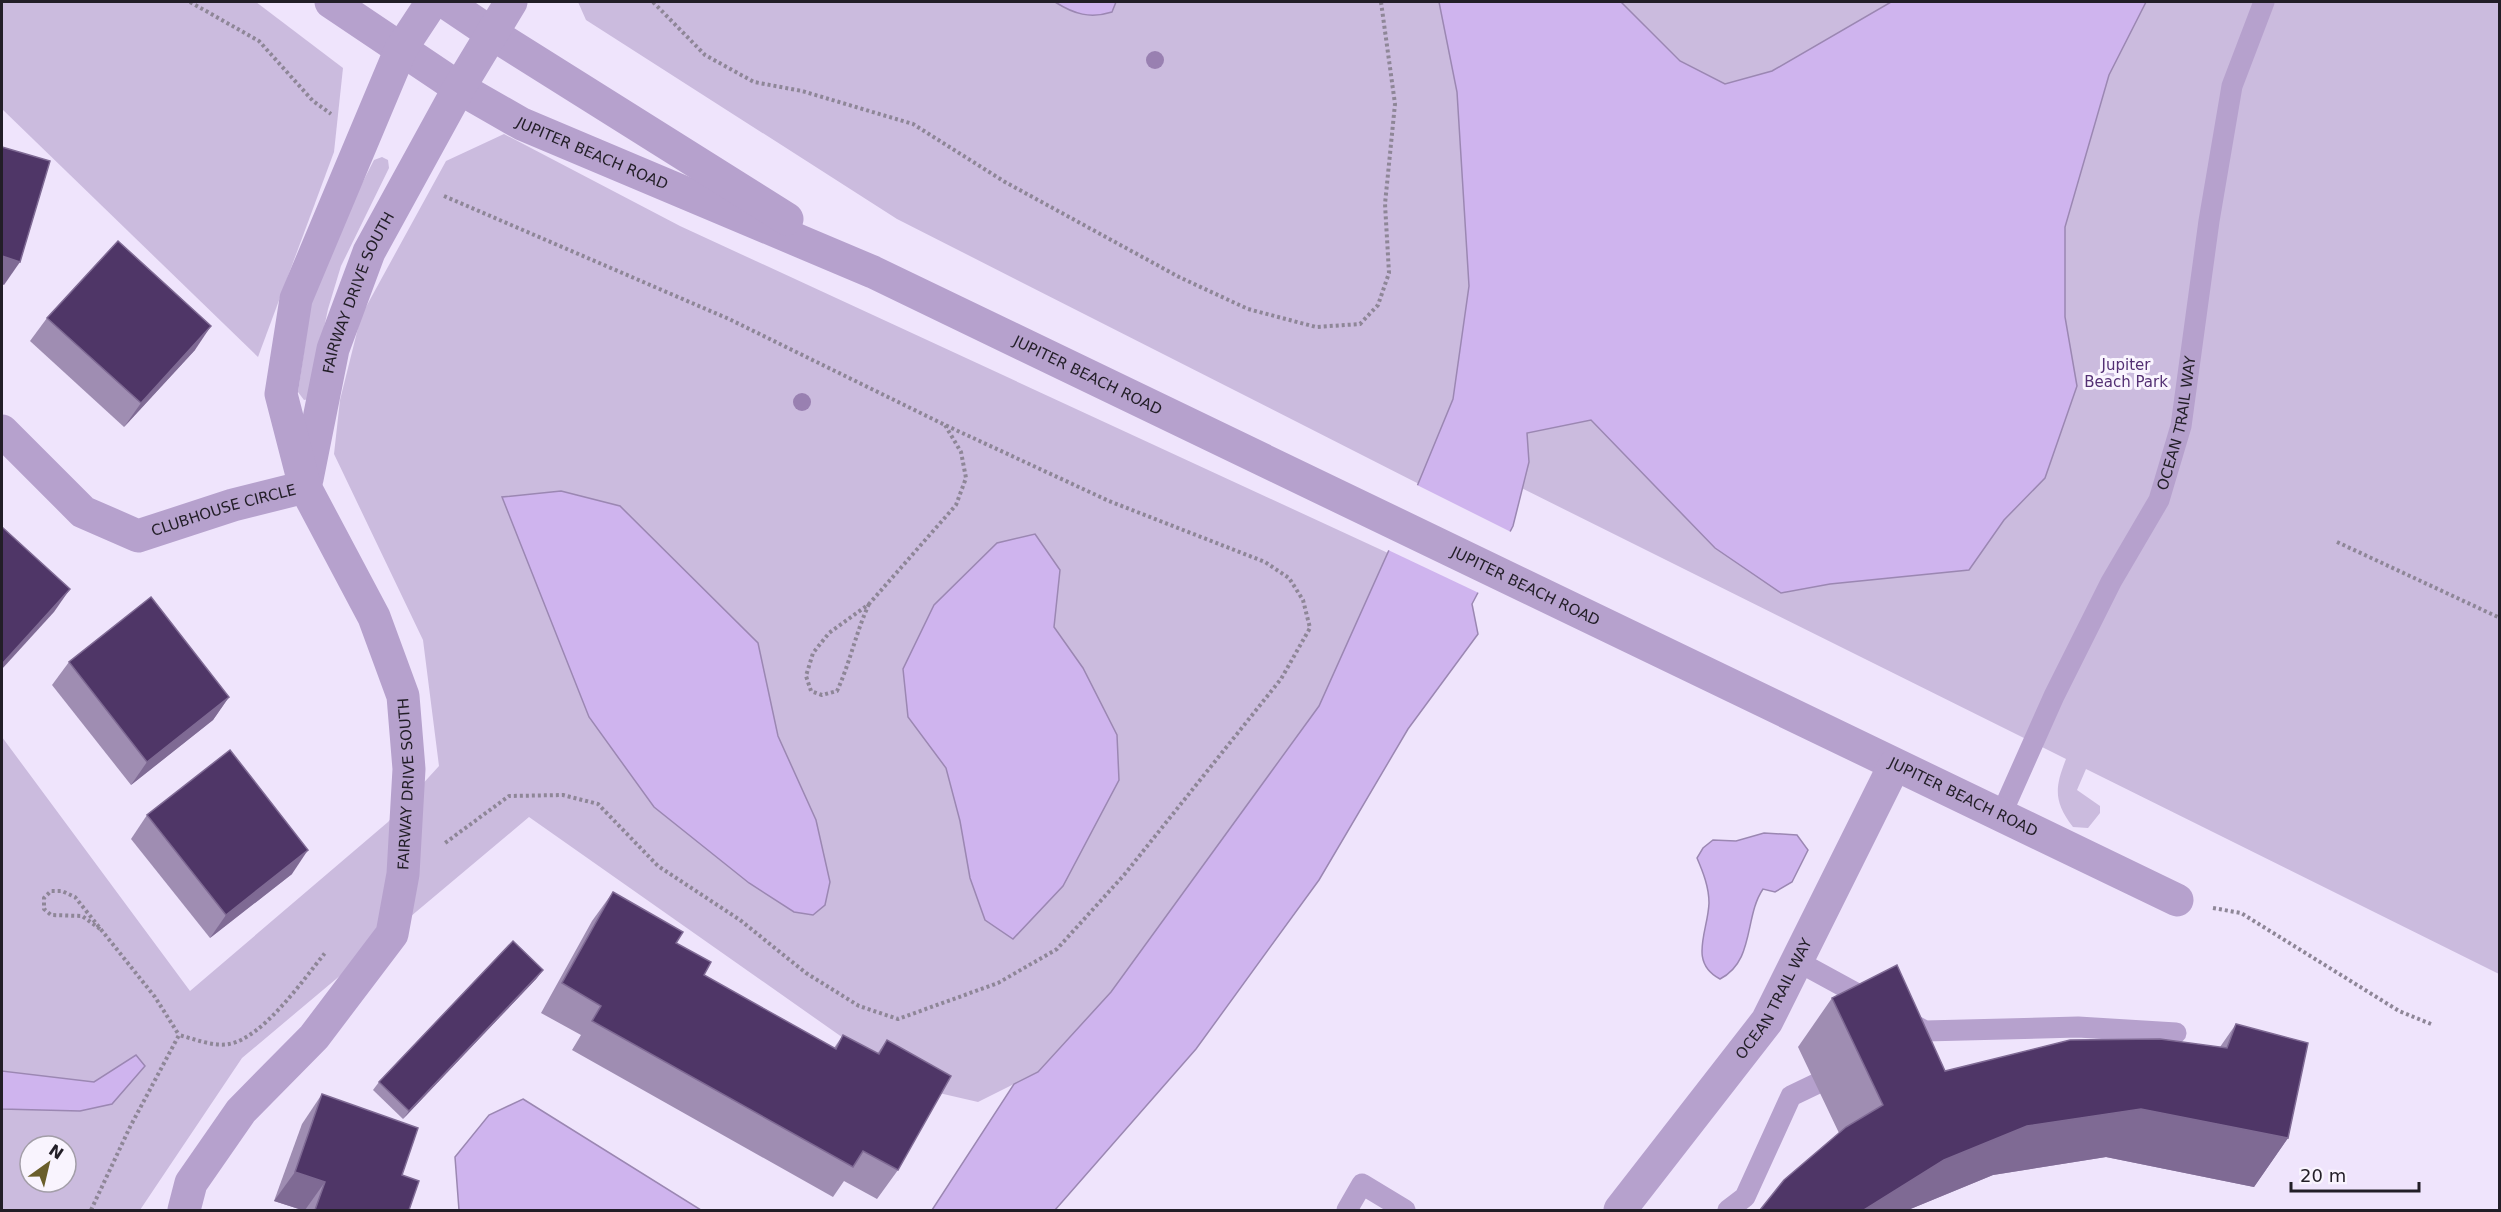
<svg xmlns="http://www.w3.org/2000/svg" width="2501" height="1212" font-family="'DejaVu Sans',sans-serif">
  <rect width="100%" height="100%" fill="#efe4fc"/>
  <g fill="#cbbbde" fill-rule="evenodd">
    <path d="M2,2H256L343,68L334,152L258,357L2,109Z"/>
    <path d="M578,2H2499V974L2086,769L2077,790L2100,806V813L2088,828L2073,827C2053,801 2055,787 2066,759L1441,448L1421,485L897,219L586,20Z"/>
    <path d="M504,134L680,226L1388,553L1319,706L1096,1013L1038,1072L978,1102L913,1087L529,817L242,1058L140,1210H2V737L190,991L388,822L439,766L423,640L334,454L340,400L361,316L446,161ZM30,1146H66V1182H30Z"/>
    <path d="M382,157L388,160L389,168L341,266L328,309L309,399L304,400L298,392L311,303L355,197L374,160Z"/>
  </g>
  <g fill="#cfb4ee" stroke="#9b87b2" stroke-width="1.5">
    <path d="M1055,2H1116L1112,12C1090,19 1074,14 1055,2Z"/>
    <path d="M1439,2H1621L1680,61L1725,84L1772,71L1891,2H2146L2109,75L2065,227V317L2077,386L2045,478L2004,520L1969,570L1830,584L1781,593L1715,548L1591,420L1527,433L1529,462L1513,526L1472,604L1478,634L1408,729L1319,880L1196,1049L1055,1210H932L1014,1084L1038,1072L1111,992L1319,706L1411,501L1453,399L1469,286L1457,92Z"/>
    <path d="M561,491L620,506L758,643L778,736L816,820L830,882L825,905L813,915L794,912L749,883L654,807L589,717L502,497Z"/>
    <path d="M1035,534L1060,570L1054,627L1083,668L1117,735L1119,780L1063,886L1013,939L985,920L970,878L960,821L946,768L908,717L903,669L934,605L997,543Z"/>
    <path d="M1764,833L1797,835L1808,850L1792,882L1775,892L1763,889C1744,917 1755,961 1720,979C1688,962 1708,932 1709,903C1709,887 1703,872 1697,858L1703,848L1713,840L1736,841Z"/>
    <path d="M136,1055L145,1066L112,1104L80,1111L2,1109V1071L94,1082Z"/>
    <path d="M523,1099L701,1210H459L455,1157L489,1115Z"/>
  </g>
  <path fill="#efe4fc" d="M1415,484L1513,533L1481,594L1386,549Z"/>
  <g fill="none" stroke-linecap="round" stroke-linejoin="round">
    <g stroke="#8e8697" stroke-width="4" stroke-dasharray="3 3" stroke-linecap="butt">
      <path d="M190,2L259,41L313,101L331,114"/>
      <path d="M653,2L705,55L754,82L802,91L913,124L1005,182L1179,277L1248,309L1316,327L1360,324L1378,305L1389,273L1385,204L1395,104L1381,2"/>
      <path d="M444,196L729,319L945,425L1109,501L1265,562L1289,578L1303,600L1310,628L1281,679L1124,875L1057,949L998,983L898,1019L859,1006L806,973L740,920L658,866L598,804L563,795L509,796L445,843"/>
      <path d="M2337,542L2500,618"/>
      <path d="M869,604C856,632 850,663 837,691L822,695L811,691L806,676L813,653L829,633L869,604L956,505L966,478L961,452L945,425"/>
      <path d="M2213,908L2241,913L2399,1011L2431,1024"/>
      <path d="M100,929L82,916L51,915L44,909V898L51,891H62L75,897L155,997L179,1035"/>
      <path d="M91,1210L130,1127L179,1035C194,1039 214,1047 229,1044C263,1038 303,980 325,953"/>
    </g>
    <g stroke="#b6a1cd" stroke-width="21">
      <path id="s1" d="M2001,815L2054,696L2111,582L2159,500L2181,426L2209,221L2232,86L2264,2"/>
      <path d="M1797,961L1874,1003"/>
      <path d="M1901,1018L1925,1031L2078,1027L2176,1033"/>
      <path d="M1347,1210L1362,1184L1405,1210"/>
      <path d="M1728,1210L1745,1197L1791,1096L1816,1084"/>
    </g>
    <g stroke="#b6a1cd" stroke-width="33">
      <path id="s2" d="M331,2L459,88L522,124L873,272L2177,900"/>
      <path d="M445,2L491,33L787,219"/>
      <path id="s3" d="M2,431L83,512L138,536L233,505L305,487"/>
      <path id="s4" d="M307,479L333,349L369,252L459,88L511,2"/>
      <path id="s5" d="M184,1210L191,1183L241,1111L314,1037L392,934L403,874L409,769L403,696L374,617L305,487L281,394L296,299L401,49L432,2"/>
      <path id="s6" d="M1620,1210L1767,1021L1894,766"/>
    </g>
  </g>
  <g fill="#9980b1">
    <circle cx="1155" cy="60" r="9"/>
    <circle cx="802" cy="402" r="9"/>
  </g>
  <g fill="#9f8db2">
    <path d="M47,318L195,350L124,427L30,341Z"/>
    <path d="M69,662L229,697L213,720L131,785L52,685Z"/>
    <path d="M147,815L292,874L210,938L131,839Z"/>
    <path d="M613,892L676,943L704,975L834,1048L843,1035L877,1054L887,1040L898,1170L877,1199L844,1181L833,1197L572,1050L581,1035L541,1013L592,921Z"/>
    <path d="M537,978L403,1119L373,1090L379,1082Z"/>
    <path d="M1832,998L1945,1071L2220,1047L2236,1024L2288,1138L2254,1187L2106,1157L1993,1175L1908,1210H1760L1839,1133L1798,1047Z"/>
    <path d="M322,1094L402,1175L409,1210H302L274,1201L302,1124Z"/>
  </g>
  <g fill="#7f6a94">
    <path d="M2,256L20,262L4,285L2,284Z"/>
    <path d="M211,326L195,350L124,427L141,403Z"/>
    <path d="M70,589L54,612L2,669V664Z"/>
    <path d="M229,697L213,720L131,785L147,762Z"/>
    <path d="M308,850L292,874L210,938L226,915Z"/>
    <path d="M543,970L537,978L403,1119L409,1111Z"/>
    <path d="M2141,1109L2288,1138L2254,1187L2106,1157L1993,1175L1908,1210H1864L1944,1160L2027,1126Z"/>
    <path d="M295,1172L325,1182L305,1210H302L274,1201Z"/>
  </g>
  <g fill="#4f3667" stroke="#7f6a94" stroke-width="1.5">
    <path d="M2,147L50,161L20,262L2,256Z"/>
    <path d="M118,241L211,326L141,403L47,318Z"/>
    <path d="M2,527L70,589L2,664Z"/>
    <path d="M151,597L229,697L147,762L69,662Z"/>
    <path d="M230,750L308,850L226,915L147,815Z"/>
    <path d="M613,892L683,932L676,943L711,962L704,975L836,1049L843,1035L879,1054L887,1040L951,1076L898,1170L863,1151L853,1167L592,1021L601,1006L562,983Z"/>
    <path d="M513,941L543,970L409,1111L379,1082Z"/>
    <path d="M1897,965L1945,1071L2070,1040L2160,1039L2227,1048L2236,1024L2308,1043L2288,1138L2141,1109L2027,1126L1944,1160L1864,1210H1760L1784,1180L1846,1127L1883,1105L1832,998Z"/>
    <path d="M322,1094L418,1128L402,1175L419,1181L409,1210H315L325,1182L295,1172Z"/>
  </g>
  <g text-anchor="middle" stroke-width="6" stroke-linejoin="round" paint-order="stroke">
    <g font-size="15" fill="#221e27" stroke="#f9f4fe">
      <text dy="5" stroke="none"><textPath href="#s2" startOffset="303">JUPITER BEACH ROAD</textPath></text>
      <text dy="5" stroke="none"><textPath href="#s4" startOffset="194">FAIRWAY DRIVE SOUTH</textPath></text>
      <text dy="5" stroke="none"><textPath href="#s2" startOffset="846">JUPITER BEACH ROAD</textPath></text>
      <text dy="5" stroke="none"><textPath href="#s1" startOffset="432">OCEAN TRAIL WAY</textPath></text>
      <text dy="5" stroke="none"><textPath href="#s3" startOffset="264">CLUBHOUSE CIRCLE</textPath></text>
      <text dy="5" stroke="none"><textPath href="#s2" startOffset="1332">JUPITER BEACH ROAD</textPath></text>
      <text dy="5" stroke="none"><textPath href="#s5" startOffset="500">FAIRWAY DRIVE SOUTH</textPath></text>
      <text dy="5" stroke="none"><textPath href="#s2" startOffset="1818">JUPITER BEACH ROAD</textPath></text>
      <text dy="5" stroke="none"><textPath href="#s6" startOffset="262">OCEAN TRAIL WAY</textPath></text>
    </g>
    <g font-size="15" fill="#532f73" stroke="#f9f4fe">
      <text x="2126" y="370">Jupiter<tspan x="2126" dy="17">Beach Park</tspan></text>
    </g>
  </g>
  <rect width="2501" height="1212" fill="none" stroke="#221e27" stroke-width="6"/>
  <g transform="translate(48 1164) rotate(34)"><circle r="28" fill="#f9f4fe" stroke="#a39ea8" stroke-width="1.5"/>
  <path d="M0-4.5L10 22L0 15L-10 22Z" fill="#6a5e2b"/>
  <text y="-9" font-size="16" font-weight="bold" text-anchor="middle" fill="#221e27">N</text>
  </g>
  <path d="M2291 1182v9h128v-9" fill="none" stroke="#221e27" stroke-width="3"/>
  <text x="2300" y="1182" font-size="18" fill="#221e27" stroke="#f9f4fe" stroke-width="4.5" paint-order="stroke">20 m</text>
</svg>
